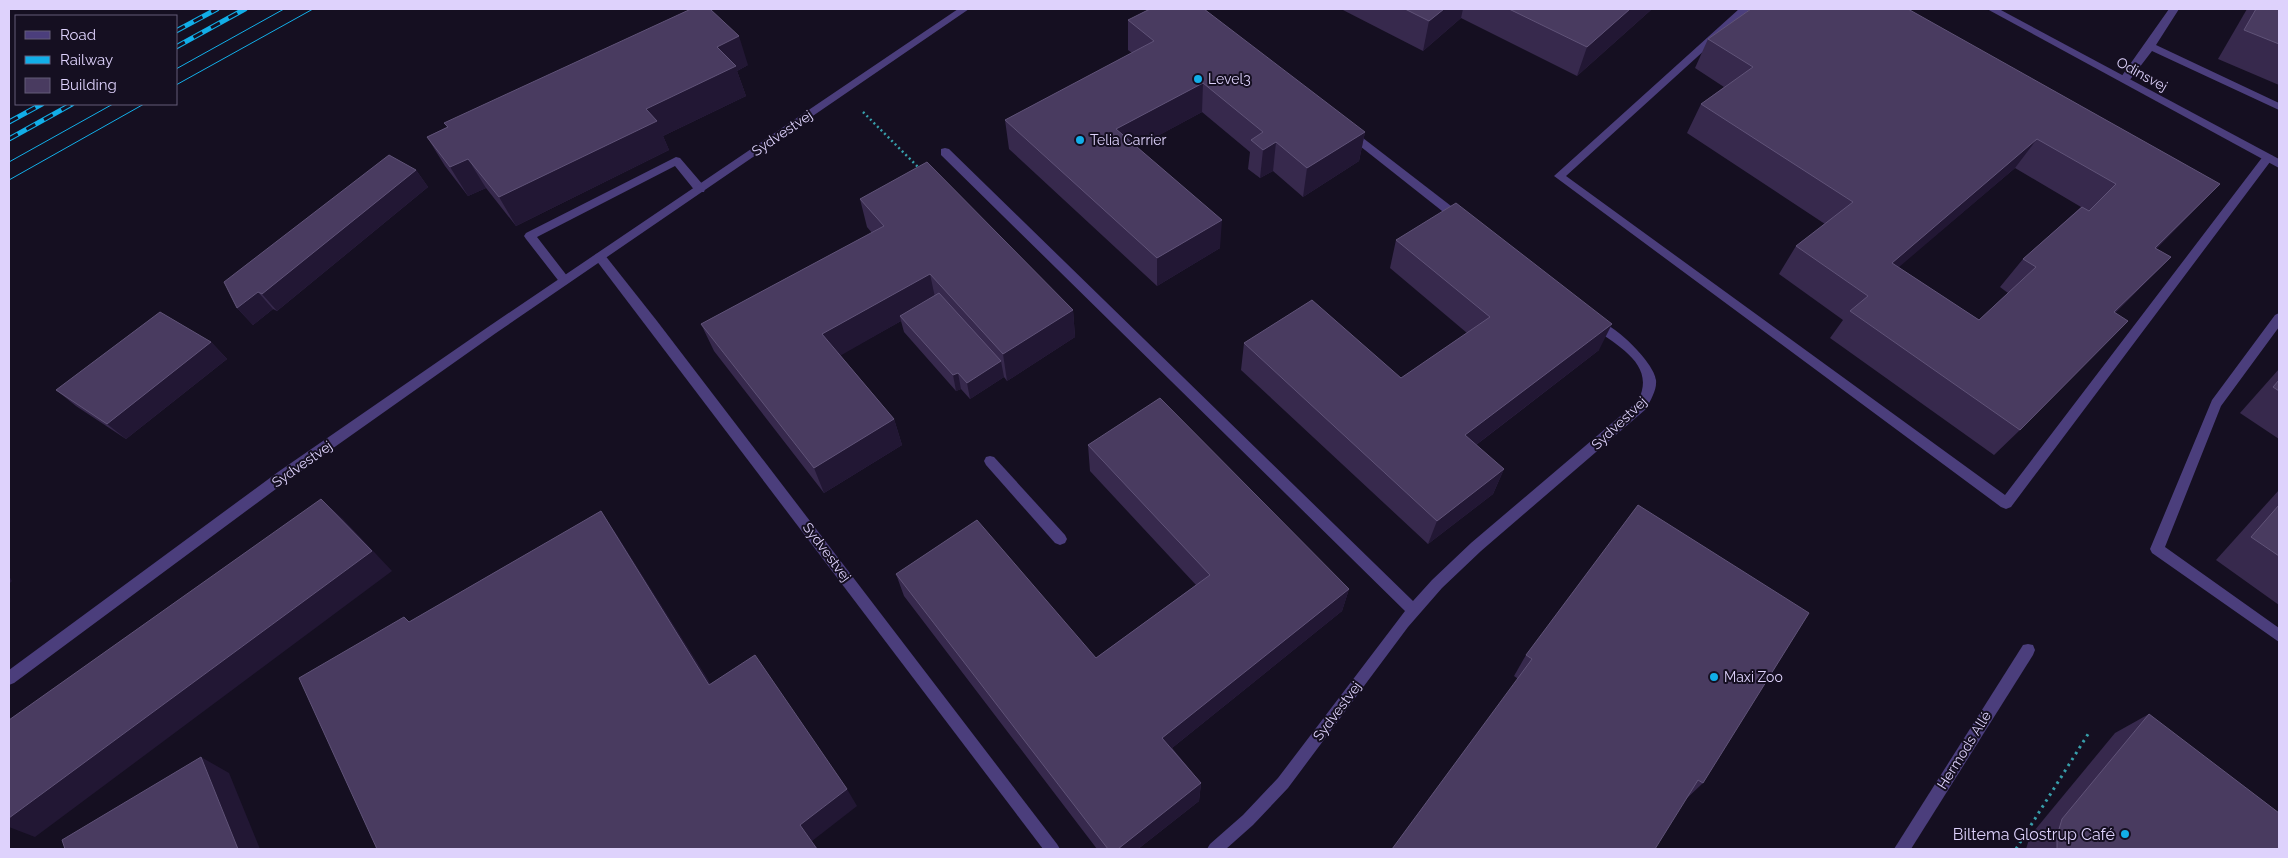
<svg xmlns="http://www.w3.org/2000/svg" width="2288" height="858" font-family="Raleway,sans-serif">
  <rect width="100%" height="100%" fill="#150f21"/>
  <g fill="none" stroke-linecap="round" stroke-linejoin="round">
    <path stroke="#379eaa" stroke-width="2.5" stroke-dasharray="2 3" stroke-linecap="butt" d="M863,112L918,167"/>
    <path stroke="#379eaa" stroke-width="3" stroke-dasharray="2.5 4.5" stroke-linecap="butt" d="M2016,849L2090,731"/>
    <g fill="#4b3e7c" fill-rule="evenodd">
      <path d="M1739,9H1750L1566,176L2005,495L2264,155H2272L2273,158L2011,507L2006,509L2001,507L1554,176Z"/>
      <path d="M2169,9H2179L2156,45L2279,103V110L2152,51L2129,81H2121V77Z"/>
      <path d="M1350,128L1464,216L1466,219L1464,222H1456L1346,135L1345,132Z"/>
      <path d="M945,148L949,149L1413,601L1432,580L1471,543L1638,401C1657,364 1617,346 1591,326L1589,323L1591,320C1606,315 1655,362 1656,380C1657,390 1651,399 1646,409L1481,551L1442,588L1408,627L1288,788L1253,825L1226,849H1207L1210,844L1243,815L1278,778L1405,611L941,155V149Z"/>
      <path d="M676,157L680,158L704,186L705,189L704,192H696L675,166L537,237L571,281L565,285L561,284L526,239L524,236L526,233Z"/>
      <path d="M600,253L604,254L657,321L1057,844L1060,849H1043L596,260L594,257L596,254Z"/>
      <path d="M2279,313V327L2221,406L2165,547L2279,628V642L2152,553L2150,549L2212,400L2275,315Z"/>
      <path d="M990,456L994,457L1065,535L1067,539L1065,543L1060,545L1055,543L986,465L984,461L986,457Z"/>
    </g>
    <g fill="#4b3e7c" fill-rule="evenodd">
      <path d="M1987,9H1999L2279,159V168Z"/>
      <path d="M2028,644L2033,645L2035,650L2033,655L1911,849H1894L2023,645Z"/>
    </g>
    <path fill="#4b3e7c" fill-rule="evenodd" d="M958,9H969L496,333L288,480L14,683L9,685V670L278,472L488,327Z"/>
    <g stroke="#12aee8" stroke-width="1">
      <path d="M176,69L284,9"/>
      <path d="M176,85L313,9"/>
      <path d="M9,162L113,104"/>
      <path d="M9,180L144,104"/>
    </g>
    <g stroke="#12aee8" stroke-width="5">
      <g id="rail">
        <path d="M176,31L217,9"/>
        <path d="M176,47L245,9"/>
        <path d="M9,122L42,104"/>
        <path d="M9,139L72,104"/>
      </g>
    </g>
    <use href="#rail" stroke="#150f21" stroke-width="3" stroke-dasharray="10" stroke-linecap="butt"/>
  </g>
  <g fill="#37294d" fill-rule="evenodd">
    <path d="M1341,9H1652L1577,76L1461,18L1423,51Z"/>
    <path d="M2247,9H2279V85L2218,59Z"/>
    <path d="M1128,20L1365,132L1359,161L1303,197L1273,171L1260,178L1248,169L1250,152L1202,112L1137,147L1220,248L1157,286L1009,149L1005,120L1132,53L1128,50Z"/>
    <path d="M1708,39L2220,184L2156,249L2171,257L2115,313L2020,430L1994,455L1830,338L1843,320L1779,274L1796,246L1825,224L1687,133L1701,104L1724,87L1695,68ZM2015,168L2081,207L2023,259L2000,287L2008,293L1979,320L1898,267Z"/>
    <path d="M748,65L737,71L746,96L663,136L669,150L516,226L486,188L468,196L445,166L427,137L447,127L444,123Z"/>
    <path d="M416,170L428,187L277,311L273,309L253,325L237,308Z"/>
    <path d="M860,199L1073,310L1075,337L1007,381L1004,377L970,399L961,389L956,391L904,332L901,321L840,355L894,419L902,445L824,493L714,351L701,324L872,233L867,227Z"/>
    <path d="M1396,240L1599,350L1476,445L1504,469L1493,494L1428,544L1241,370L1244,343L1401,378L1467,333L1390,268Z"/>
    <path d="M211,342L227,359L126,439L76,406L56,390Z"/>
    <path d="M2279,369V439L2240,413Z"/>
    <path d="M1088,445L1349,589L1342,611L1172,748L1201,783L1199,801L1138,849H1097L904,596L896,574L1096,658L1196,585L1090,471Z"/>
    <path d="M2279,490V605L2216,560Z"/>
    <path d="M1526,655L1703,783L1686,799L1514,676Z"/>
    <path d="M2149,714L2279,849H2026L2030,836L2115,733Z"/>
  </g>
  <g fill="#221734">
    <path d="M1444,9H1463L1461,18L1423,51L1429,21Z"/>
    <path d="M1630,9H1652L1577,76L1587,47Z"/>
    <path d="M739,36L748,65L737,71L746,96L663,136L669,150L516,226L499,197L646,109L717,47Z"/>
    <path d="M1203,83L1202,112L1117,158L1116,129Z"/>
    <path d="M1365,132L1359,161L1303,197L1307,168Z"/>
    <path d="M2037,139L2015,168L1871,291L1892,263Z"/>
    <path d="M1276,142L1273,171L1260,178L1263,150Z"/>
    <path d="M468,159L486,188L468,196L450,167Z"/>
    <path d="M416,170L428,187L277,311L262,294Z"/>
    <path d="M2220,184L2128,276L2155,248Z"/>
    <path d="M1222,220L1220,248L1157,286V258Z"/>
    <path d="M2171,257L2143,285L2087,339L2114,312Z"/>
    <path d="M930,274L936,302L900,316L901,321L831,361L822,334Z"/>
    <path d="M258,292L273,309L253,325L237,308Z"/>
    <path d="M1073,310L1075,337L1007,381L1003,354Z"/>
    <path d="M1612,324L1599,350L1455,461L1465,435Z"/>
    <path d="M211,342L227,359L126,439L107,424Z"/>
    <path d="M1001,361L1004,377L970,399L967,383Z"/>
    <path d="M958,373L961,389L956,391L953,375Z"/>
    <path d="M894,419L902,445L824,493L814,468Z"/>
    <path d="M1504,469L1493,494L1428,544L1437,521Z"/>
    <path d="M321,499L343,519L392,571L35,837L9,827V818Z"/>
    <path d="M601,511L617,535L724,705L709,685Z"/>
    <path d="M9,576L12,581L9,584Z"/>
    <path d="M1349,589L1342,611L1162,756V738Z"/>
    <path d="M201,757L229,773L260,849H238Z"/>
    <path d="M1201,783L1199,801L1138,849H1118Z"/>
    <path d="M847,789L857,806L812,841L818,849H817L800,825Z"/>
  </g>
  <g fill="#493b60" stroke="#605378" fill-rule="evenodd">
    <path d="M691,9H710L739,36L717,47L736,66L646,109L657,121L499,197L468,159L450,167L427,137L448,127L444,123Z"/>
    <path d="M1150,9H1204L1365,132L1307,168L1276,142L1263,150L1251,140L1263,132L1203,83L1116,129L1222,220L1157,258L1005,120L1154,41L1128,20Z"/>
    <path d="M1405,9H1444L1429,21Z"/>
    <path d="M1509,9H1630L1587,47Z"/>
    <path d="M1751,9H1908L2220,184L2155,248L2171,257L2114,312L2128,321L2020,430L1850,311L1868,296L1796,246L1853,202L1701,104L1753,67L1708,39ZM2037,139L2116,184L2089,211L2082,207L2023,259L2036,267L1979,320L1892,263Z"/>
    <path d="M2256,9H2279V44L2244,30Z"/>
    <path d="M389,155L416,170L262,294L258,292L237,308L224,282Z"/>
    <path d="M927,162L1073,310L1003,354L930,274L822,334L894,419L814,468L701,324L884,226L860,199Z"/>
    <path d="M1456,203L1612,324L1465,435L1504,469L1437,521L1244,343L1312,300L1401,378L1490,317L1396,240Z"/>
    <path d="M939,293L1001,361L967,383L958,373L953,375L900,316Z"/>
    <path d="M160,312L211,342L107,424L56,390Z"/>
    <path d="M2279,380V391L2273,387Z"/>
    <path d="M1160,398L1349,589L1162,738L1201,783L1118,849H1108L896,574L977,520L1096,658L1210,575L1088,445Z"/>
    <path d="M321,499L372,551L9,818V720Z"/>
    <path d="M1638,505L1809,613L1703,783L1698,780L1655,849H1392L1532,659L1526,655Z"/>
    <path d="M2279,505V556L2251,537Z"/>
    <path d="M601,511L709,685L755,655L847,789L800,825L817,849H377L299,678L404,617L409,622Z"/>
    <path d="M2149,714L2279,813V849H2057V836L2062,819Z"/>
    <path d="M201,757L238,849H65L62,840Z"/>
  </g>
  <g fill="#12aee8" stroke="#150f21" stroke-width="2">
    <circle cx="1198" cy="79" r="5"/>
    <circle cx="1080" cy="140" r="5"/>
    <circle cx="1714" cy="677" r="5"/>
    <circle cx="2125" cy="834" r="5"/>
  </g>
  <g text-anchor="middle" stroke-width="4" stroke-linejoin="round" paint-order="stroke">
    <g font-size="14" fill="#ded2fc" stroke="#150f21">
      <text transform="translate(2142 74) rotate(29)" y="5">Odinsvej</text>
      <text transform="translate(782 133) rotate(-34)" y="5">Sydvestvej</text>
      <text transform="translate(1619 423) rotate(-43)" y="5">Sydvestvej</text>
      <text transform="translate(302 464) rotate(-35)" y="5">Sydvestvej</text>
      <text transform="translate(827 552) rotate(53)" y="5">Sydvestvej</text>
      <text transform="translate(1337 711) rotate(-53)" y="5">Sydvestvej</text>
      <text transform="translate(1964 750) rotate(-58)" y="5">Hermods Allé</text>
    </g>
    <g font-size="14" fill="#ded2fc" stroke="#150f21" text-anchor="start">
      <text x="1208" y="84">Level3</text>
      <text x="1090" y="145">Telia Carrier</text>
      <text x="1724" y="682">Maxi Zoo</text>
    </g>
    <g font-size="16" fill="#ded2fc" stroke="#150f21" text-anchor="end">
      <text x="2115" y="840">Biltema Glostrup Café</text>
    </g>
  </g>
  <rect width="2288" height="858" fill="none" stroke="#ded2fc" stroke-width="20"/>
  <rect x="15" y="15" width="162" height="90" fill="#150f21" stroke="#655d79"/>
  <rect x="25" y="31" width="25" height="8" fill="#4b3e7c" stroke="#655d79"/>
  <text x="60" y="40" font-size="15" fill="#ded2fc">Road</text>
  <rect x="25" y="56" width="25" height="8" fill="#12aee8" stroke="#655d79"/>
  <text x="60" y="65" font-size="15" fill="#ded2fc">Railway</text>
  <rect x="25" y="78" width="25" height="15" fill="#493b60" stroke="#655d79"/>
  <text x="60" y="90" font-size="15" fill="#ded2fc">Building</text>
</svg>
